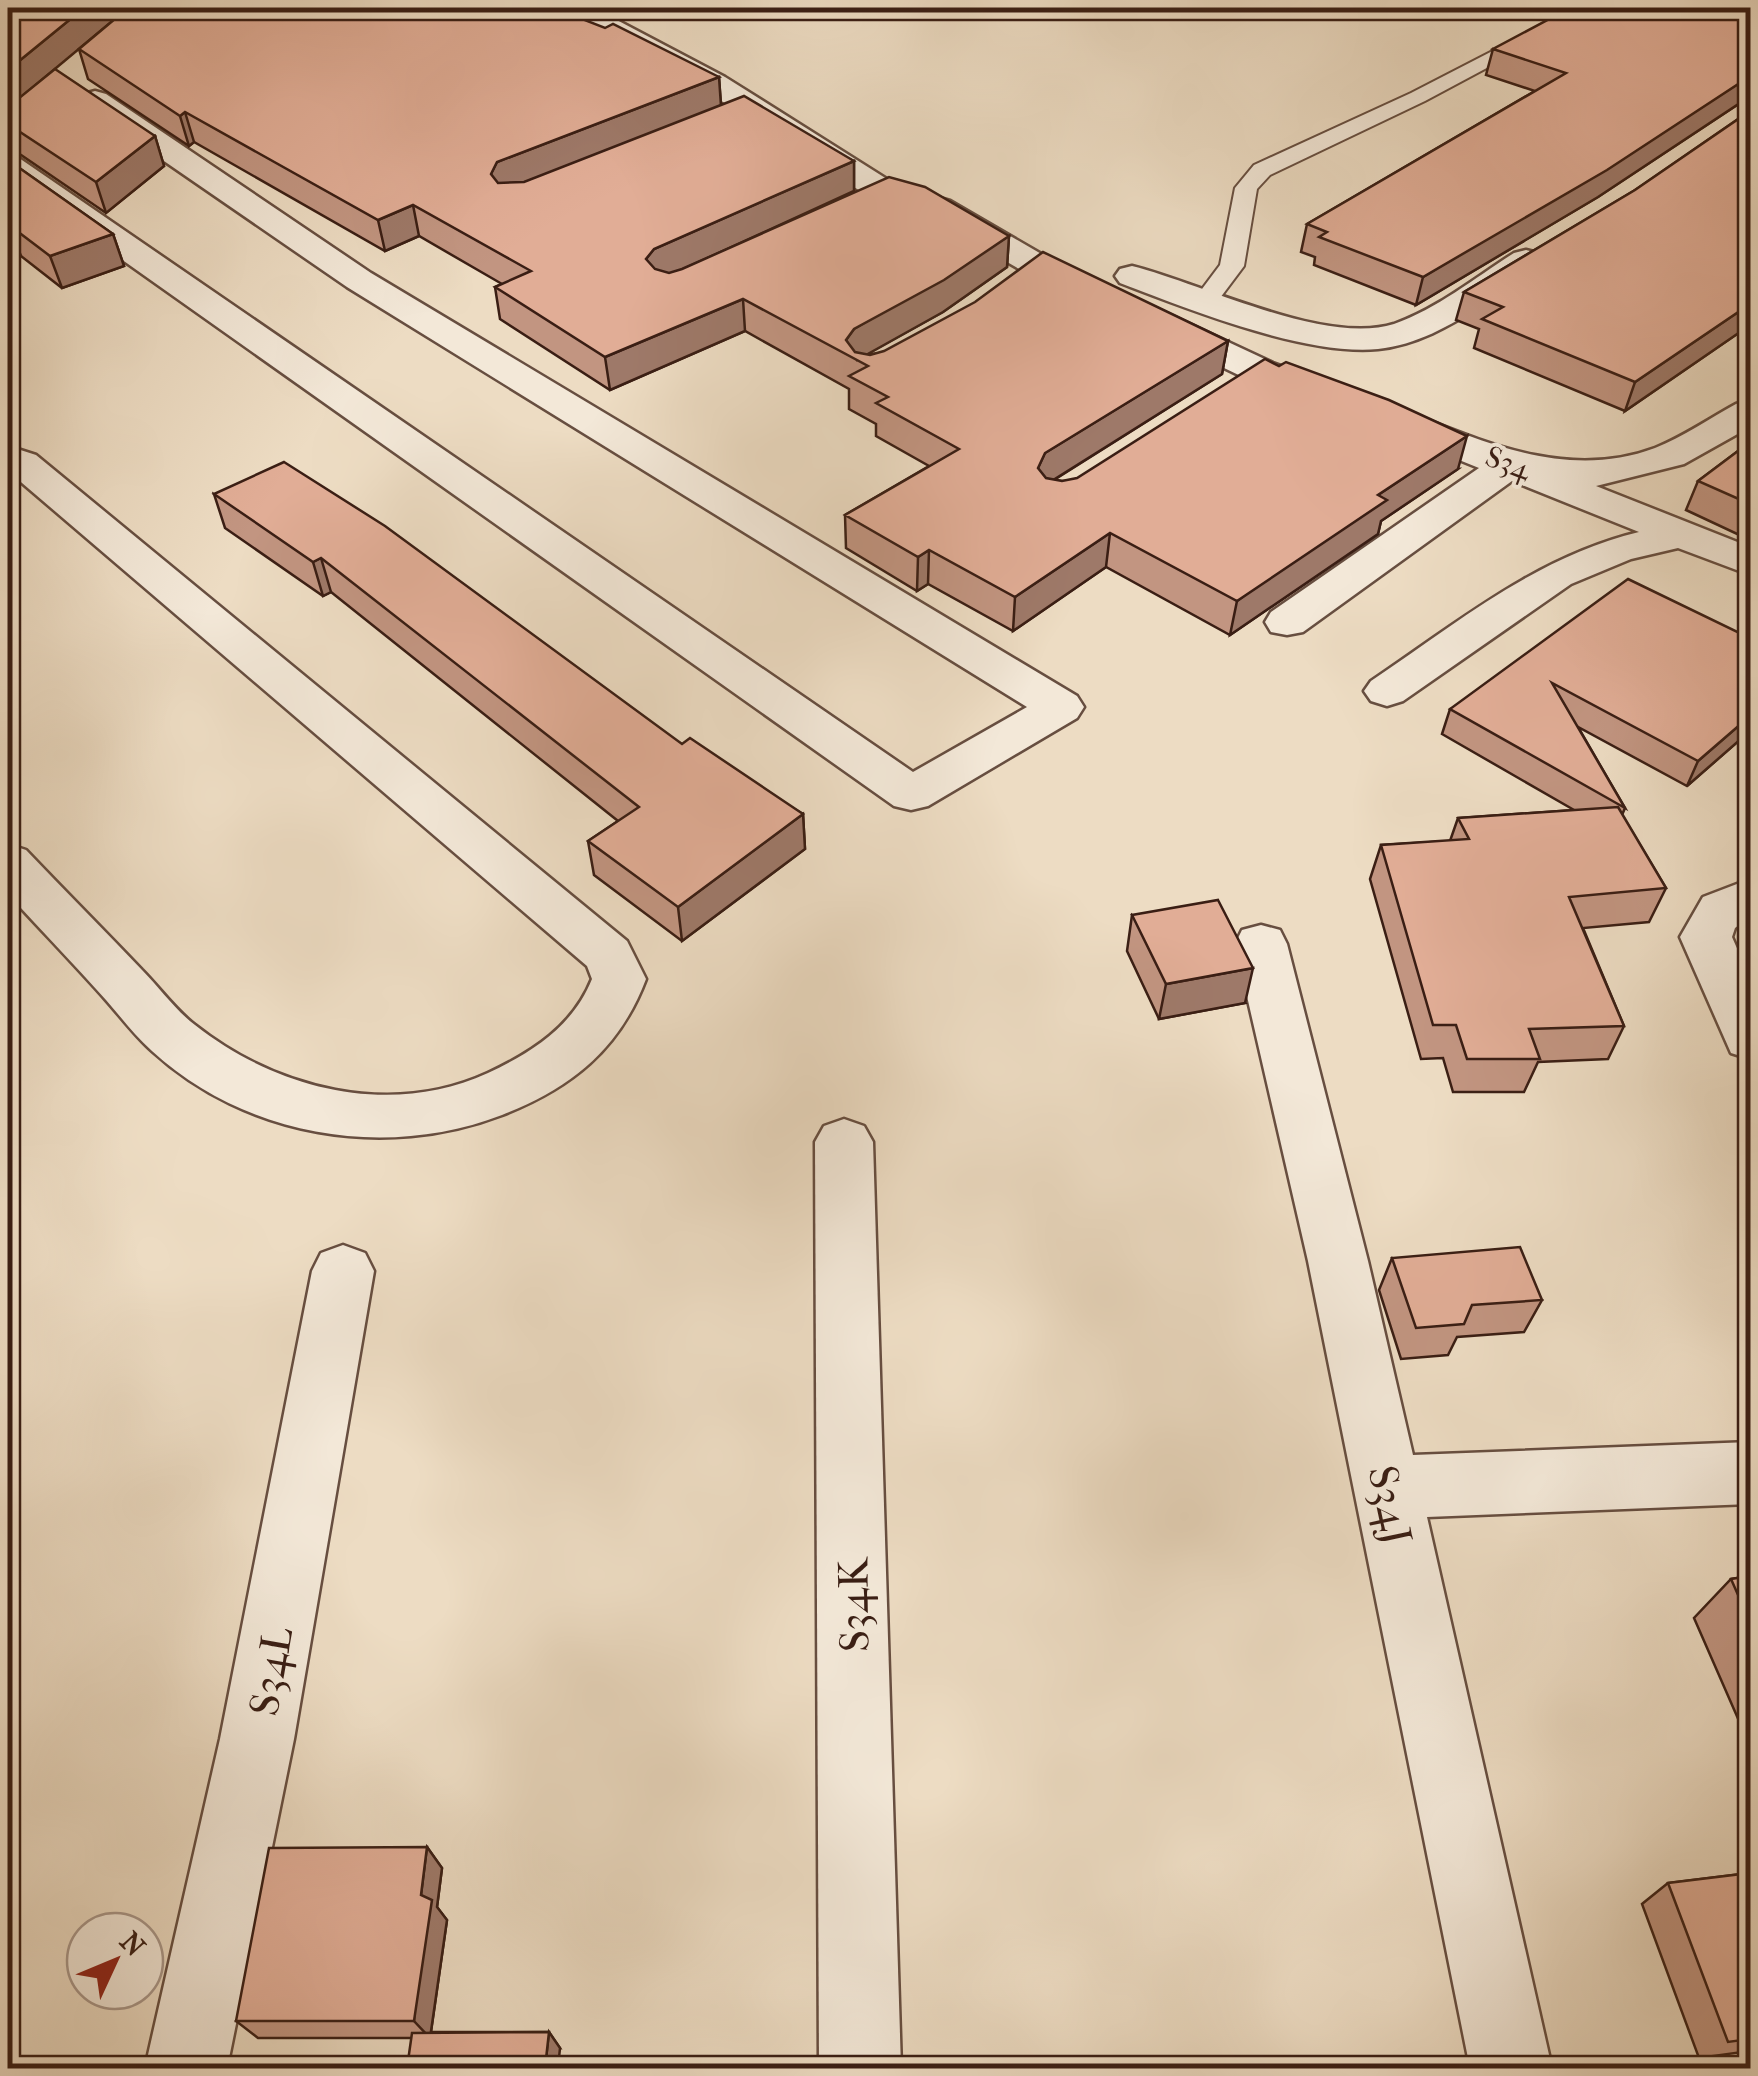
<svg xmlns="http://www.w3.org/2000/svg" width="1758" height="2076" font-family="'IM FELL French Canon',serif">
  <rect width="100%" height="100%" fill="#eddcc3"/>
  <filter id="stains"><feTurbulence type="fractalNoise" baseFrequency=".002" numOctaves="4"/><feColorMatrix values="0 0 0 0 .2 0 0 0 0 .09 0 0 0 0 .02 0 0 0 .5 -.17"/></filter>
  <radialGradient id="worn" r=".72"><stop offset=".6" stop-color="#630" stop-opacity="0"/><stop offset="1" stop-color="#630" stop-opacity=".3"/></radialGradient>
  <g fill="none" stroke-linecap="round" stroke-linejoin="round">
    <g stroke="#674e40" stroke-width="4">
      <path id="lane" d="M1576,8H1599L1425,101L1270,175L1257,189L1244,266L1214,306H1196L1193,301L1220,265L1235,188L1254,165L1411,93Z"/>
    </g>
    <g stroke="#674e40" stroke-width="5">
      <g id="street">
        <path d="M560,8H594L725,77L898,186L950,201L1050,259L1273,363L1333,385L1339,393L1333,401L1320,404L1307,401L1247,379L1026,273L926,215L874,200L703,89L564,14Z"/>
        <path d="M95,91L106,94L371,273L1077,696L1084,707L1077,718L928,806L911,810L894,806L8,179V156L19,158L913,772L1027,707L347,287L84,106L80,100L84,94Z"/>
        <path d="M1526,250L1538,253L1543,260C1530,279 1501,292 1482,305C1450,326 1416,345 1378,349C1305,356 1188,309 1120,283L1115,276L1120,269L1132,266C1201,283 1325,346 1394,324C1437,309 1476,277 1514,253Z"/>
        <path d="M1750,400V427L1684,464L1596,486L1750,547V575L1678,548L1631,559L1571,584L1403,701L1387,706L1371,701L1364,691L1371,681C1457,623 1536,557 1639,532L1512,481L1303,632L1287,635L1271,632L1265,622L1271,612L1479,468L1382,429L1377,421L1382,413L1396,409L1410,413C1488,444 1570,480 1655,448C1683,437 1710,418 1736,404Z"/>
        <path d="M8,446L36,455L627,941L646,979C619,1050 571,1088 502,1115C385,1160 246,1137 152,1051C135,1036 121,1017 106,1000C74,964 40,929 8,894V844L26,850C64,890 104,930 142,970C160,988 175,1010 195,1025C276,1089 390,1118 488,1073C533,1052 573,1026 592,979L587,966L8,471Z"/>
        <path d="M1750,879V916L1735,928L1732,937L1750,978V1059L1731,1053L1680,937L1703,897Z"/>
        <path d="M1261,925L1280,930L1287,944L1368,1261L1413,1455L1750,1442V1504L1427,1517L1552,2068H1470L1308,1261L1235,944L1242,930Z"/>
        <path d="M844,1119L864,1126L873,1142L901,2068H819L815,1142L824,1126Z"/>
        <path d="M343,1245L365,1253L374,1271L294,1739L227,2068H145L220,1739L312,1271L321,1253Z"/>
      </g>
    </g>
    <use href="#lane" fill="#f3e8d8" fill-rule="evenodd"/>
    <use href="#street" fill="#f3e8d8" fill-rule="evenodd"/>
  </g>
  <g fill="#c29581" stroke="#3a1e14" stroke-width="2.5">
    <path d="M8,8L32,87L155,136L164,166L106,213L21,155L8,153Z"/>
    <path d="M79,49L719,77L721,105L854,161V191L712,256L1009,236L1007,267L943,312L867,354L1228,341L1222,374L1054,480L1062,481L1458,469L1381,521L1378,534L1230,635L1106,567L1013,631L928,584L917,591L846,548L845,515L929,466L876,436V424L849,409V389L745,331L610,390L500,319L495,287L502,284L419,236L385,251L194,142L189,146L88,79Z"/>
    <path d="M1493,49L1737,105L1598,197L1416,305L1314,265L1315,257L1301,252L1307,224L1535,91L1486,75Z"/>
    <path d="M1750,111V336L1740,332L1625,411L1474,348L1479,329L1456,320L1464,292L1635,190Z"/>
    <path d="M8,160L113,234L124,266L62,288L21,256L8,265Z"/>
    <path d="M1750,442V540L1686,510L1698,481Z"/>
    <path d="M214,494L682,744L803,814L805,849L682,941L594,875L588,841L618,821L331,592L323,596L225,528Z"/>
    <path d="M1750,638V731L1687,786L1578,727L1625,808L1622,815L1666,888L1649,922L1583,928L1624,1026L1608,1059L1538,1062L1524,1092H1453L1443,1058L1421,1059L1370,879L1381,845L1450,841L1458,818L1574,810L1442,734L1450,709Z"/>
    <path d="M1132,915L1245,1003L1159,1019L1127,951Z"/>
    <path d="M1392,1258L1542,1300L1524,1332L1457,1337L1448,1355L1401,1359L1379,1290Z"/>
    <path d="M1750,1576V1746L1694,1618L1731,1579Z"/>
    <path d="M427,1847L442,1868L437,1907L447,1920L431,2032H549L560,2048L412,2038H258L236,2021Z"/>
    <path d="M1750,1873V2051L1699,2058L1642,1904L1668,1883Z"/>
  </g>
  <g fill="#9e7969" stroke="#3a1e14" stroke-width="2.5">
    <path d="M84,8H128L8,108V70Z"/>
    <path d="M719,77L721,106L496,205L491,174L497,162Z"/>
    <path d="M1750,78V102L1737,105L1598,197L1416,305L1423,277L1746,79Z"/>
    <path d="M185,112L194,142L189,146L180,116Z"/>
    <path d="M155,136L164,166L106,213L96,182Z"/>
    <path d="M854,161V191L657,281L646,259L654,249Z"/>
    <path d="M413,205L419,236L385,251L378,220Z"/>
    <path d="M9,225L21,256L8,265V226Z"/>
    <path d="M113,234L124,266L62,288L50,256Z"/>
    <path d="M1009,236L1007,267L943,312L857,360L846,340L854,329Z"/>
    <path d="M743,299L745,331L610,390L605,357Z"/>
    <path d="M1750,304L1740,332L1625,411L1635,382Z"/>
    <path d="M1228,341L1222,374L1042,487L1038,468L1045,453Z"/>
    <path d="M1467,436L1458,469L1381,521L1378,534L1230,635L1237,601L1378,495Z"/>
    <path d="M1110,533L1106,567L1013,631L1015,597Z"/>
    <path d="M929,550L928,584L917,591L918,557Z"/>
    <path d="M321,558L331,592L323,596L313,562Z"/>
    <path d="M1750,716V731L1687,786L1698,761Z"/>
    <path d="M803,814L805,849L682,941L678,907Z"/>
    <path d="M1253,968L1245,1003L1159,1019L1166,984Z"/>
    <path d="M427,1847L442,1868L437,1907L447,1920L430,2038L414,2021L421,1895Z"/>
    <path d="M549,2032L560,2048L558,2068H545Z"/>
  </g>
  <g fill="#e1ad96" stroke="#3a1e14" stroke-width="2.5">
    <path d="M8,8H84L8,70Z"/>
    <path d="M128,8H554L605,28L613,24L719,77L497,162L491,174L498,183L524,182L744,96L854,161L654,249L646,259L655,269L669,273L682,269L889,177L925,187L1009,236L944,280L854,329L846,340L855,352L870,355L884,351L975,302L1043,252L1228,341L1045,453L1038,468L1046,478L1062,481L1077,478L1265,359L1279,366L1286,362L1389,400L1467,436L1378,495L1387,500L1237,601L1110,533L1015,597L929,550L918,557L845,515L959,449L876,403L888,397L849,376L868,366L743,299L605,357L495,287L531,271L413,205L378,220L185,112L180,116L79,49Z"/>
    <path d="M1570,8H1750V78L1746,79L1607,170L1423,277L1319,237L1327,232L1307,224L1566,73L1493,49Z"/>
    <path d="M55,69L155,136L96,182L8,124V107Z"/>
    <path d="M1750,111V304L1635,382L1482,319L1503,307L1464,292L1635,190Z"/>
    <path d="M8,160L113,234L50,256L9,225L8,226Z"/>
    <path d="M1750,442V504L1698,481Z"/>
    <path d="M284,462L385,526L682,744L690,738L803,814L678,907L588,841L639,807L321,558L313,562L214,494Z"/>
    <path d="M1628,579L1750,638V716L1698,761L1552,683L1625,808L1450,709Z"/>
    <path d="M1618,807L1666,888L1569,897L1624,1026L1529,1029L1540,1059H1467L1456,1025H1433L1381,845L1469,839L1458,818Z"/>
    <path d="M1218,900L1253,968L1166,984L1132,915Z"/>
    <path d="M1520,1247L1542,1300L1472,1305L1464,1324L1416,1328L1392,1258Z"/>
    <path d="M1750,1576V1622L1731,1579Z"/>
    <path d="M427,1847L421,1895L432,1900L414,2021H236L269,1848Z"/>
    <path d="M1750,1873V2039L1728,2042L1668,1883Z"/>
    <path d="M549,2032L545,2068H407L412,2033Z"/>
  </g>
  <g text-anchor="middle" stroke-width="8" stroke-linejoin="round" paint-order="stroke">
    <g font-size="30" fill="#3a1e14" stroke="#f3e8d8">
      <text transform="translate(1508 463) rotate(21)" y="10">S34</text>
    </g>
    <g font-size="42" fill="#3a1e14" stroke="#f3e8d8">
      <text transform="translate(1391 1505) rotate(78)" y="15">S34J</text>
      <text transform="translate(853 1605) rotate(-91)" y="15">S34K</text>
      <text transform="translate(270 1671) rotate(-80)" y="15">S34L</text>
    </g>
  </g>
  <rect width="1758" height="2076" fill="none" stroke="#eddcc3" stroke-width="40"/>
  <rect x="10" y="10" width="1738" height="2056" fill="none" stroke="#3a1e14" stroke-width="5"/>
  <rect x="20" y="20" width="1718" height="2036" fill="none" stroke="#3a1e14" stroke-width="2.5"/>
  <g transform="translate(115 1961) rotate(46)"><circle r="48" fill="#f3e8d8" stroke="#a9978a" stroke-width="2.5"/>
  <path d="M0-8L18 38L0 25L-18 38Z" fill="#8f2418"/>
  <text y="-15" font-size="28" font-weight="bold" text-anchor="middle" fill="#3a1e14">N</text>
  </g>
  <rect width="100%" height="100%" filter="url(#stains)"/>
  <rect width="100%" height="100%" fill="url(#worn)"/>
</svg>
